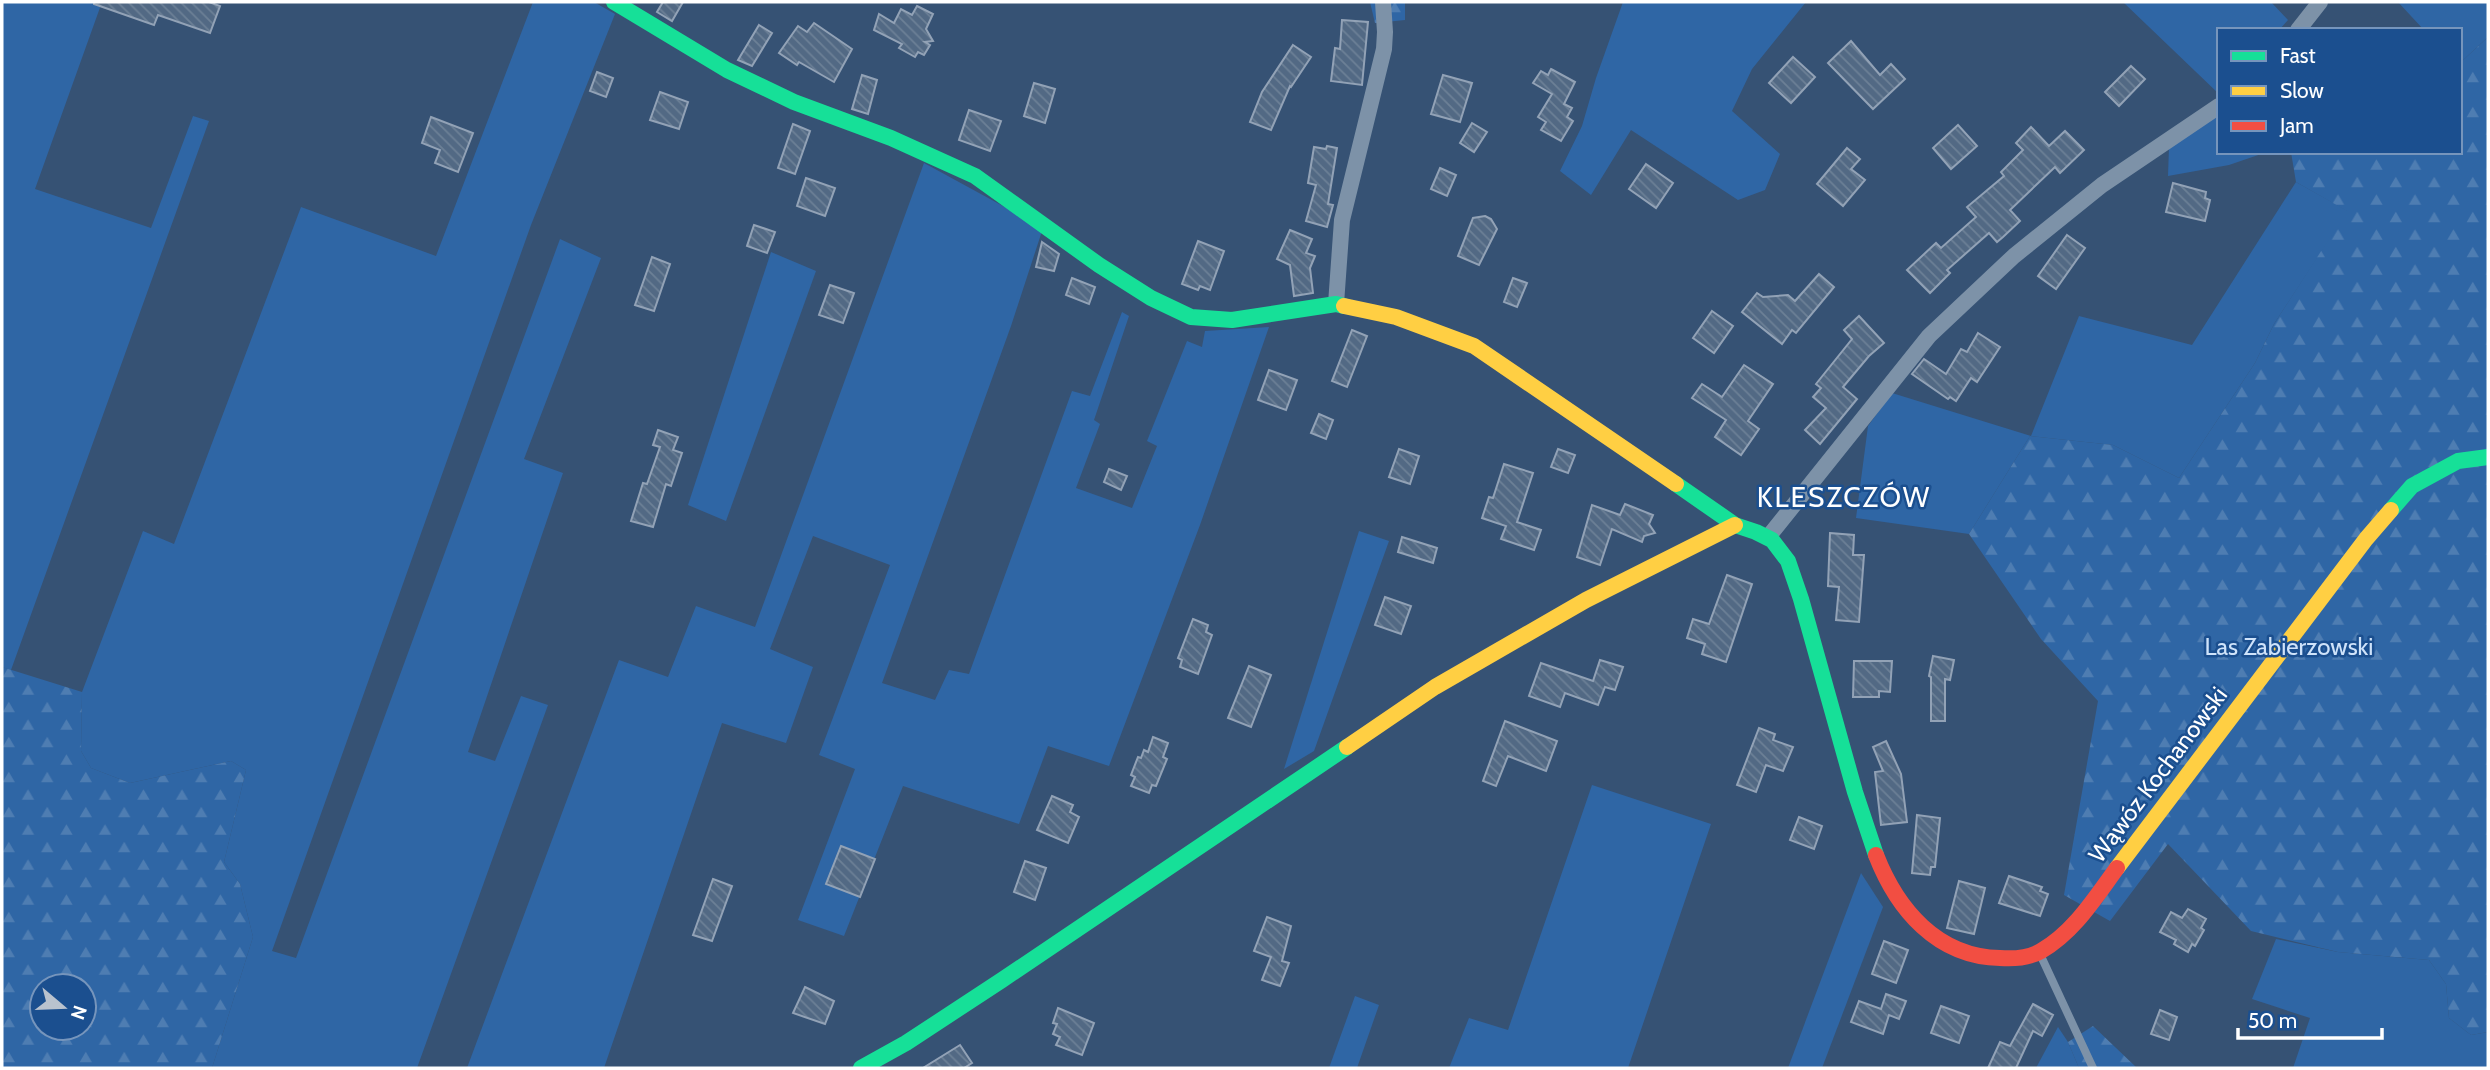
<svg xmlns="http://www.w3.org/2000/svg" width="2490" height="1070" font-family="Cabin,sans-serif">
  <defs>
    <pattern id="forest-firs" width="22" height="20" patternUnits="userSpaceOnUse" patternTransform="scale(1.75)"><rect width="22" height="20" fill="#2f66a5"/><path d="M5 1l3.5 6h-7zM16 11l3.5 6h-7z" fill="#4e7db2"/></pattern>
    <pattern id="building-back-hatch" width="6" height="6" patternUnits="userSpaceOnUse" patternTransform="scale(1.75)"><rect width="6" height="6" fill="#526984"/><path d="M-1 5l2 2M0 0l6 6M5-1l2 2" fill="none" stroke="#6c8096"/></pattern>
  </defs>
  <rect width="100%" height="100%" fill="#365274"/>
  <g fill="#2f66a5">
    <path d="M2,2H102L35,189L151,228L193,116L209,121L11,670L2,667Z"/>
    <path d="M533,2H594L615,14L531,225L272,951L296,958L560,239L601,258L524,459L563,473L468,752L495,761L521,696L548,705L417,1068H212L253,937L240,884L224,862L246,770L231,761L130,783L91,768L81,751L82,692L143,531L174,544L301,207L436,256Z"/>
    <path d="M1623,2H1806L1752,69L1732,111L1780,154L1765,190L1738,200L1631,130L1591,195L1560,171L1582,126L1596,78Z"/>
    <path d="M2123,2H2271L2288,20L2279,30H2219V94Z"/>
    <path d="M2398,2H2488V37L2460,63V30H2424Z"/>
    <path d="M2219,114V152H2267L2229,165L2168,176L2169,147Z"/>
    <path d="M924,163L1043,228L1011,326L882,683L935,700L949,670L969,674L1072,391L1090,396L1122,312L1129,316L1094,420L1100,424L1076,488L1132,508L1157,446L1147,441L1187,341L1202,347L1205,331L1269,327L1200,525L1109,766L1048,746L1019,824L903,786L844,936L798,920L855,769L819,755L890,565L813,536L770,649L813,667L786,743L722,723L604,1068H467L619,660L668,677L696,606L755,627Z"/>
    <path d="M2296,182L2348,211L2274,324L2255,363L2179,478L2113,445L2030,436L1969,534L1856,518L1868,426L1892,393L2031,436L2079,316L2192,345Z"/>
    <path d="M771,252L816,271L726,521L688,505Z"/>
    <path d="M1359,531L1389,541L1314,751L1284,769Z"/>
    <path d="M1592,785L1711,824L1628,1068H1449L1469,1018L1508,1030Z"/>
    <path d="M1861,873L1883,907L1822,1068H1788Z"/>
    <path d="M2276,939L2338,952L2429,960L2446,984L2449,1018L2471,1035L2488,1032V1068H2293L2310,1018L2252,999Z"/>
    <path d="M1355,996L1379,1005L1357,1068H1329Z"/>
    <path d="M2058,1027L2068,1042L2079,1068H2036Z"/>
  </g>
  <g fill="url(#forest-firs)" fill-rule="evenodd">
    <path d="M1370,2H1405V20L1375,23Z"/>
    <path d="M2488,37V1032L2471,1035L2449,1018L2446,984L2429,960L2338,952L2251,931L2168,844L2110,921L2064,895L2098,701L2041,639L1969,534L2030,436L2113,445L2179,478L2255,363L2274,324L2347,211L2296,182L2291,152H2460V63Z"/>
    <path d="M2,667L82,692L81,751L91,768L130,783L231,761L246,770L224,862L240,884L253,937L212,1068H2ZM42,986H84V1028H42Z"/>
    <path d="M2093,1026L2137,1068H2144H2079L2068,1042Z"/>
  </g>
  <g fill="url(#building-back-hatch)" stroke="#92a2b6" stroke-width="2">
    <path d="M94,2H209L220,6L210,33L158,15L154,25L94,4Z"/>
    <path d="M663,2H683L672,21L657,12Z"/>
    <path d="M917,6L933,14L926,29L933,41L925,42L930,45L924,55L918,52L915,57L899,48L902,44L874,30L879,14L894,23L901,9L912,15Z"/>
    <path d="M1342,20L1368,22L1362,85L1331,81L1335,48L1340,49Z"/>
    <path d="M814,23L852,49L834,82L799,62L797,65L779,53L798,26L807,32Z"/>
    <path d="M759,25L772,33L752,66L738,60Z"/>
    <path d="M1851,41L1880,75L1891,64L1905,79L1873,109L1828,63Z"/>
    <path d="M1293,45L1311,57L1291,87L1290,86L1271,130L1250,122L1262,92Z"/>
    <path d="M1793,57L1815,77L1791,103L1769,83Z"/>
    <path d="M2131,66L2145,79L2119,106L2105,92Z"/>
    <path d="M1551,69L1575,82L1564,104L1572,108L1567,117L1573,121L1561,141L1541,130L1546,122L1538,117L1552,94L1533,83L1541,71L1548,75Z"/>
    <path d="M597,72L613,78L606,97L590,91Z"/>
    <path d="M862,75L877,80L868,114L852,109Z"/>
    <path d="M1443,75L1472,83L1460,122L1431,114Z"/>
    <path d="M1034,83L1055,89L1045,123L1024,116Z"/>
    <path d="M660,92L688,102L679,129L650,120Z"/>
    <path d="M969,110L1001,121L990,151L959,140Z"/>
    <path d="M431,117L473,133L458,172L435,163L440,150L422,143Z"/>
    <path d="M1472,123L1487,132L1474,152L1460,143Z"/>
    <path d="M793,124L810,131L795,174L778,168Z"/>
    <path d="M1958,125L1977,146L1951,169L1933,148Z"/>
    <path d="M2031,127L2049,146L2065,131L2084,150L2060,173L2055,167L2010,210L2020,221L2003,237L1997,242L1989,233L1947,270L1950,273L1930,293L1907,270L1936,243L1941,248L1976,217L1967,207L2004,176L2001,172L2023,150L2016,143Z"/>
    <path d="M1327,146L1337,148L1328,204L1333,205L1327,227L1306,221L1316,185L1308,183L1314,147L1326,149Z"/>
    <path d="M1847,148L1860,159L1851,169L1865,180L1843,206L1817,184Z"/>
    <path d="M1646,164L1673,183L1656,208L1629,189Z"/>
    <path d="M1440,168L1456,175L1447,196L1431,189Z"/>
    <path d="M806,178L835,188L825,216L797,206Z"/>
    <path d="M2173,183L2206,192L2205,198L2210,200L2205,221L2166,212Z"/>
    <path d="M1485,216L1491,219L1497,229L1479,265L1458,256L1473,218Z"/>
    <path d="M754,225L775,232L767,253L747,246Z"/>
    <path d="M1290,230L1312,239L1306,253L1315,256L1310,268L1313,293L1294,296L1290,265L1277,259Z"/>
    <path d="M2067,235L2085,248L2056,289L2038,276Z"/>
    <path d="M1198,241L1224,251L1210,290L1200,286L1198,290L1182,284Z"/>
    <path d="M1042,242L1059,254L1054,271L1036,267Z"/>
    <path d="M652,257L670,264L654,311L635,305Z"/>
    <path d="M1819,274L1834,287L1796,333L1792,330L1782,344L1742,312L1757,293L1763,297L1788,295L1795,301Z"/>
    <path d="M1072,278L1095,287L1089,304L1066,295Z"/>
    <path d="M1513,278L1527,283L1517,307L1504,302Z"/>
    <path d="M830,285L854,293L843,323L819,315Z"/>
    <path d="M1712,311L1733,326L1714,353L1693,338Z"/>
    <path d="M1859,316L1884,343L1869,356L1843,387L1857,399L1820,444L1805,430L1826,408L1813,397L1821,388L1816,384L1852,339L1844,330Z"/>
    <path d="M1352,330L1367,336L1347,387L1332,381Z"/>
    <path d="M1978,333L2000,347L1977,382L1971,378L1956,401L1950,397L1948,399L1912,374L1924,359L1946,374L1961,349L1967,352Z"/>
    <path d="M1744,365L1773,384L1748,421L1759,429L1741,455L1715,437L1726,420L1692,398L1702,384L1722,397Z"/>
    <path d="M1269,370L1297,380L1286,410L1258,400Z"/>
    <path d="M1319,414L1333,420L1326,439L1311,433Z"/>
    <path d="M658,430L678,437L673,450L682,453L671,486L666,484L653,527L631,521L643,483L647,484L660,447L653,445Z"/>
    <path d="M1399,449L1419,456L1410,484L1389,477Z"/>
    <path d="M1558,449L1575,455L1568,473L1551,467Z"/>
    <path d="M1504,464L1533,473L1517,522L1541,530L1534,550L1501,539L1506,526L1482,518L1489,497L1493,498Z"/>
    <path d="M1109,469L1127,476L1121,490L1104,482Z"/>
    <path d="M1625,504L1653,515L1649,524L1655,533L1644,536L1642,542L1612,529L1600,565L1577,557L1592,505L1620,515Z"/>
    <path d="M1830,533L1854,535L1853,555H1864L1859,622L1836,620L1839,587L1828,586Z"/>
    <path d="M1402,537L1437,548L1433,563L1398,552Z"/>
    <path d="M1727,575L1752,584L1726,662L1702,654L1705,644L1687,638L1693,619L1709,624Z"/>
    <path d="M1385,597L1411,606L1401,634L1375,625Z"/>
    <path d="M1193,619L1208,625L1206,632L1212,635L1198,674L1180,667L1182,660L1178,658Z"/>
    <path d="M1933,656L1954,660L1950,680L1945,679V721H1931V677L1929,676Z"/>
    <path d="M1600,660L1623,667L1615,690L1605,687L1598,705L1565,693L1560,707L1529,696L1541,663L1593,681Z"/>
    <path d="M1854,661H1892L1890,692L1879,691V697H1853Z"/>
    <path d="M1249,666L1271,675L1251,727L1228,718Z"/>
    <path d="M1505,721L1557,741L1546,771L1508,756L1496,786L1483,781Z"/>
    <path d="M1759,728L1775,734L1773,740L1793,747L1783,771L1766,765L1756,792L1737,785Z"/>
    <path d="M1153,737L1168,743L1163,757L1167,759L1156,786L1152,785L1149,793L1131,786L1135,777L1131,775L1138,757L1141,758L1144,750L1148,752Z"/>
    <path d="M1886,741L1901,774L1907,822L1881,825L1875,772L1883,771L1873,747Z"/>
    <path d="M1052,796L1073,805L1070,812L1079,817L1068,843L1037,830Z"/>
    <path d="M1917,815L1940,818L1935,867H1931L1930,875L1912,873Z"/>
    <path d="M1799,817L1822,826L1814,849L1790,840Z"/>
    <path d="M841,846L875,859L860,897L826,884Z"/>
    <path d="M1025,861L1046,868L1035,900L1014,892Z"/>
    <path d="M2009,876L2042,887L2040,891L2048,894L2040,916L1999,903Z"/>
    <path d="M713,879L732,886L712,941L693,935Z"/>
    <path d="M1959,881L1985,888L1974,934L1947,928Z"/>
    <path d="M2188,909L2206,919L2201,928L2204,930L2195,946L2192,944L2188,952L2174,944L2176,940L2160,932L2171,912L2182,918Z"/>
    <path d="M1267,917L1291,926L1282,961L1289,963L1280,986L1262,980L1271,957L1254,951Z"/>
    <path d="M1884,941L1908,950L1896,983L1872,974Z"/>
    <path d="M805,987L834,1001L825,1024L793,1013Z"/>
    <path d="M1886,994L1906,1001L1899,1019L1889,1015L1883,1034L1851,1022L1859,1001L1881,1009Z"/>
    <path d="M2033,1004L2053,1015L2042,1036L2033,1031L2016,1068H1988L2000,1042L2010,1046Z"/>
    <path d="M1941,1006L1969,1016L1959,1043L1931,1033Z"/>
    <path d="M1058,1008L1094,1023L1082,1055L1056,1045L1060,1037L1053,1034L1057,1024L1053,1023Z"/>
    <path d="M2160,1010L2177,1017L2169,1040L2151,1034Z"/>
    <path d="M960,1045L972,1063L964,1068H923Z"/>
  </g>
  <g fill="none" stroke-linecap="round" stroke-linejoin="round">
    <path stroke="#7d92a8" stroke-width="8" d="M2040,954L2093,1068"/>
    <g stroke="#7d92a8" stroke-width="16">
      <path d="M2298,30L2320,2"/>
      <path d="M1336,304L1342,220L1384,49L1385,32L1383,2"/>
      <path d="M1769,536L1929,336L2014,256L2102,185L2219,106"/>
    </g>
    <g stroke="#16e098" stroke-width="16">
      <path d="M614,2L727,70L794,102L891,138L975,176L1099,265L1151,298L1191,317L1232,320L1336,304L1344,306"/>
      <path d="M1676,484L1735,525L1756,532L1772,540L1788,561L1801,599L1855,792L1876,855"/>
      <path d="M2391,510L2412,486L2458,461L2488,457"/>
      <path d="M861,1068L906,1043L1002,980L1347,747"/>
    </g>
    <g stroke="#ffcf43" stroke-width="16">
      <path d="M1344,306L1396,317L1474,346L1676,484"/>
      <path d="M1347,747L1435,687L1586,600L1735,525"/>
      <path d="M2117,868L2366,539L2391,510"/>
    </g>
    <path stroke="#f24e42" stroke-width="16" d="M1876,855C1897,909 1937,957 2000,958C2014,959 2029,958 2041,951C2074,932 2095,898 2117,868"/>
  </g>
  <g text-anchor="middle" stroke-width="5" stroke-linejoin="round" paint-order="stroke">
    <g font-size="24" fill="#cfe3fa" stroke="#1b4f8f">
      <text x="2289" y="655">Las Zabierzowski</text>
    </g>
    <g font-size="24" fill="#fff" stroke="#1b4f8f">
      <text transform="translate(2158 775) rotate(-53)" y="8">Wąwóz Kochanowski</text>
    </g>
    <g font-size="28" letter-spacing="2" fill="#fff" stroke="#1b4f8f">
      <text x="1844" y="507">KLESZCZÓW</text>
    </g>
  </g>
  <rect width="2490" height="1070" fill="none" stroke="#ffffff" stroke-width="7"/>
  <rect x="2217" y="28" width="245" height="126" fill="#1b4f8f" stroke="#7695bc" stroke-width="2"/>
  <rect x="2231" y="51" width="35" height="10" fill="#16e098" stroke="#7695bc" stroke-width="2"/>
  <text x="2280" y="63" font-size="21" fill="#ffffff">Fast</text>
  <rect x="2231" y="86" width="35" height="10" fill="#ffcf43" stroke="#7695bc" stroke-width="2"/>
  <text x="2280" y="98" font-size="21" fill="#ffffff">Slow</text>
  <rect x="2231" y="121" width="35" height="10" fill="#f24e42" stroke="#7695bc" stroke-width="2"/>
  <text x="2280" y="133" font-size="21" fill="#ffffff">Jam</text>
  <g transform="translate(63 1007) rotate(109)"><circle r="33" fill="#1b4f8f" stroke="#7695bc" stroke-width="2"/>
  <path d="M0-5L12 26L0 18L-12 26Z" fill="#b9c2ce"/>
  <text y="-10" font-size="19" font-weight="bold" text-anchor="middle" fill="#ffffff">N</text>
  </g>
  <path d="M2238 1028v10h144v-10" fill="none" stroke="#ffffff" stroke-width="3.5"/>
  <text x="2248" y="1028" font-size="21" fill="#ffffff" stroke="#1b4f8f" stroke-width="5" paint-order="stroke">50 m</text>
</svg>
